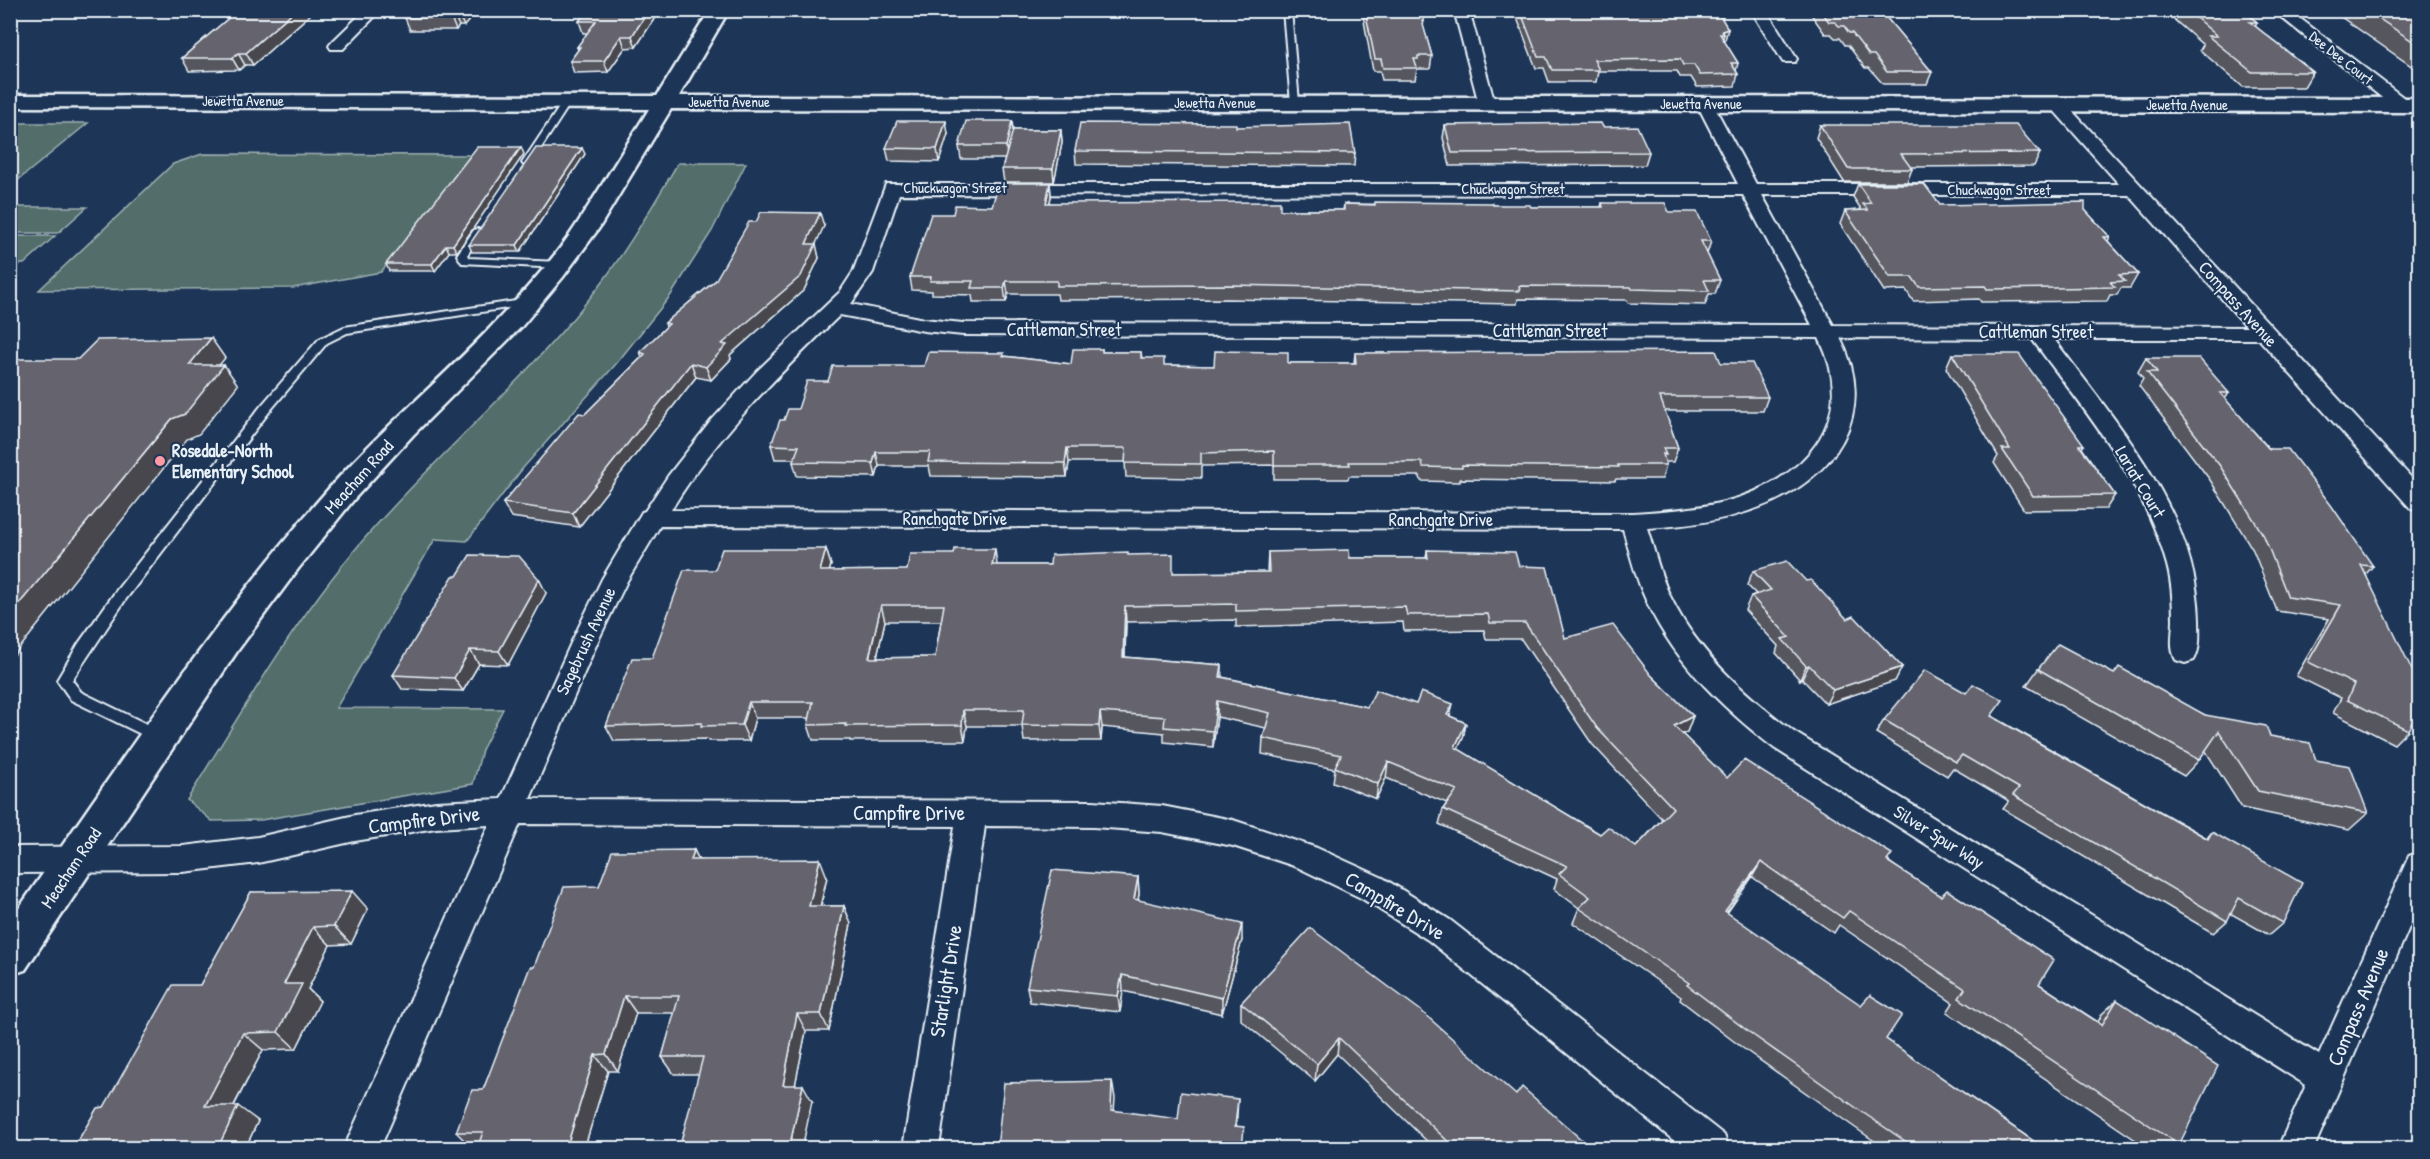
<svg xmlns="http://www.w3.org/2000/svg" width="2430" height="1159" font-family="'Patrick Hand',sans-serif">
  <rect width="100%" height="100%" fill="#1d3557"/>
  <filter id="ink" filterUnits="userSpaceOnUse"><feTurbulence type="fractalNoise" baseFrequency=".0167" numOctaves="2"/><feDisplacementMap in="SourceGraphic" scale="12" xChannelSelector="R" yChannelSelector="G"/><feConvolveMatrix kernelMatrix="1 2 1 2 8 2 1 2 1" color-interpolation-filters="sRGB"/></filter>
  <g filter="url(#ink)">
    <g fill="#536e6b" stroke="#9eb0b2" stroke-width="1.5">
      <path d="M11,123H88L11,186Z"/>
      <path d="M202,154L474,155L381,272L293,288L39,290L173,164Z"/>
      <path d="M678,163H746L712,231L671,295L616,364L523,468L467,541L435,539L336,708L503,709L482,750L473,784L261,820L212,821L187,800C244,708 299,612 371,531C441,452 523,382 589,299C623,257 650,210 678,163Z"/>
      <path d="M11,207H87L58,233H11Z"/>
      <path d="M11,236H55L24,264H11Z"/>
    </g>
    <g fill="none" stroke-linecap="round" stroke-linejoin="round">
      <g stroke="#e8f1f8" stroke-width="4">
        <g id="service">
          <path d="M1283,10H1291L1299,103L1295,106L1291,103Z"/>
          <path d="M564,100L571,102L530,165H524L522,163Z"/>
          <path d="M478,229L483,232L467,255L469,258L560,262L565,265L560,268L462,263L457,255L474,230Z"/>
          <path d="M529,299L533,300V304L347,333L327,343L269,412L126,599L72,680L81,692L165,733L168,737L165,741L160,743L155,741L71,700L57,680L79,643L116,591L261,406L319,339L344,327Z"/>
        </g>
      </g>
      <g stroke="#e8f1f8" stroke-width="4">
        <g id="minor">
          <path d="M365,10H381L343,49H331L329,46L331,43Z"/>
          <path d="M1454,10H1469L1495,104L1493,108L1487,109L1479,104Z"/>
          <path d="M1751,10H1766L1797,59L1795,62H1783Z"/>
          <path d="M2272,10H2289L2408,101L2410,105L2408,109H2396Z"/>
          <path d="M1705,99L1713,104L1756,184H2119L2049,105L2057,100L2063,101L2420,487V511L2411,509L2259,339H2054C2115,422 2197,511 2199,620C2199,633 2201,648 2194,660L2185,663L2176,660C2169,648 2173,633 2173,620C2173,602 2172,583 2167,565C2144,480 2083,409 2032,339L1840,338C1880,414 1834,479 1760,507C1724,521 1686,526 1647,528C1655,552 1660,576 1671,598C1698,654 1746,695 1794,732L2319,1055L2409,856L2420,852V902L2314,1148H2278L2306,1085L1774,748C1719,705 1669,657 1642,591C1634,571 1629,550 1623,529L660,526L627,581L597,643L530,799L1093,801L1162,806L1233,820L1317,848L1383,878L1450,920L1724,1135L1729,1148H1683L1428,940L1361,898L1297,867L1233,846L1162,832L1093,827L985,826L939,1148H903L955,826L520,824L380,1148H344L489,825L436,828L355,841L258,863L183,872L10,873V847L183,846L258,837L355,815L436,802L501,799L571,643L602,579L642,512L645,511L668,476L711,421L757,371L840,292L853,272L886,184H1738L1697,104ZM899,194L1743,195L1812,325L963,323L924,319L851,304L873,272ZM1762,195H2129L2247,327L1833,325ZM840,315L924,331L963,335L1819,338C1860,421 1804,481 1724,502C1694,509 1663,511 1633,513L671,510C717,435 778,375 840,315Z"/>
        </g>
      </g>
      <g stroke="#e8f1f8" stroke-width="5">
        <path id="tertiary" d="M710,10H729L679,96L2420,98V112L671,109L599,228L563,277L522,326L413,435L355,498L298,569L238,650L25,970L10,975V921C114,773 213,620 332,485C386,424 450,373 505,312C531,284 557,255 577,224C602,186 625,147 649,109L10,107V95L657,96Z"/>
      </g>
      <use href="#service" fill="#1d3557" fill-rule="evenodd"/>
      <use href="#minor" fill="#1d3557" fill-rule="evenodd"/>
      <use href="#tertiary" fill="#1d3557" fill-rule="evenodd"/>
    </g>
    <g fill="#57565f" stroke="#e8f1f8" stroke-width="1.5" fill-rule="evenodd">
      <path d="M238,10H320L319,12H313L253,65H245L239,70L189,71L182,58Z"/>
      <path d="M478,10L464,26H459L456,30H410L405,18Z"/>
      <path d="M660,10L636,47L625,48L608,72L574,73L570,61L578,50L577,47L588,33H583L579,21Z"/>
      <path d="M1362,10H1421L1424,21L1423,26L1432,56L1430,69H1417L1415,80H1382L1380,71H1373Z"/>
      <path d="M1514,10H1720L1719,14L1728,29L1724,41L1738,63L1736,71L1738,74L1735,86L1697,87L1691,77H1680L1677,71H1598L1596,82H1549L1544,68H1536Z"/>
      <path d="M1808,10H1880L1932,72L1927,84H1883L1869,68H1865L1848,45H1845L1840,38H1835L1831,34H1825Z"/>
      <path d="M2163,10H2242L2257,22L2255,26L2313,72L2304,87H2243L2200,50L2203,45Z"/>
      <path d="M2331,10H2420V72Z"/>
      <path d="M1012,121L1013,130H1061L1062,143L1054,182H1004L1002,169L1005,159H961L959,146Z"/>
      <path d="M1445,125L1603,127L1649,152L1645,165L1450,166L1443,138Z"/>
      <path d="M1820,125L2040,153L2034,166L1911,167L1912,169L1907,182H1844L1816,138Z"/>
      <path d="M1236,127L1355,153L1354,166L1076,164L1075,151Z"/>
      <path d="M948,134L939,162L889,161L886,148Z"/>
      <path d="M524,154L457,252H449L435,271H389L386,264Z"/>
      <path d="M585,154L520,252H472L469,245Z"/>
      <path d="M1050,183L1051,196L1050,203L1280,210H1343L1344,204L1493,205L1531,207H1601L1602,203L1669,212L1711,241L1707,254L1720,280L1715,294H1709L1705,305L1628,303L1627,300L1518,299L1517,304L1228,299L1058,300L1057,294H1008L1006,302H973L972,295L932,294V291L912,290L910,277L953,214L992,206Z"/>
      <path d="M1858,184L1940,205L2085,210L2110,237L2108,241L2138,274L2130,288H2121L2117,295H2110L2107,301L1981,302L1979,299L1913,301L1906,290L1884,291L1840,224L1845,211L1860,210L1861,209L1853,197Z"/>
      <path d="M824,226L815,244L819,258L804,290L730,355L731,359L711,380L696,377L579,527L511,517L503,503L585,414L642,357L640,352L666,327L665,323L715,281Z"/>
      <path d="M1102,349V352H1141L1142,358L1164,365L1214,366L1288,363H1354L1355,353L1721,363L1768,397L1763,411H1665L1678,448L1673,462H1665L1666,465L1662,479H1616L1615,481L1460,479V482L1421,481L1420,476H1349L1348,479H1274V465L1201,466V478L1126,477L1125,462H1069L1067,477L931,476L929,466H879L876,477L797,476L793,462L794,459H775L771,445L784,420L798,409L828,381L924,366L1004,356L1071,364Z"/>
      <path d="M1952,354L2084,445L2082,448L2115,495L2106,509L2024,510L1994,463L1998,456L1946,368Z"/>
      <path d="M2146,358L2229,393L2225,399L2373,566L2366,574L2408,730L2394,744L2333,713L2341,698L2296,676L2329,619L2277,611L2253,550L2210,480L2139,386L2143,379L2138,372Z"/>
      <path d="M826,549L831,565L829,571L907,570L997,565H1050L1128,555L1174,573L1267,572L1268,552L1350,558H1426L1427,550L1519,566L1565,638L1651,675L1693,716L1687,732L1682,734L1727,778L1888,861L2039,984L2098,1022L2102,1014L2117,1000L2179,1145L2174,1149H2149L1947,1012L1953,1003L1839,925L1834,933L1752,877L1727,913L1886,1039L2045,1149H1886L1854,1127L1744,1049L1680,1000L1681,997L1573,923L1579,908L1554,889L1557,879L1439,824L1443,809L1447,803L1386,778L1376,799L1333,782L1335,769L1262,754L1263,738L1266,728L1217,717L1213,747L1164,742V733L1102,727L1101,741H1024L1022,726H967L965,741H850V740H813L808,725L810,718H755L749,741H708L707,739L614,741L606,726L652,658L715,570ZM1236,620V627L1403,622L1404,631L1484,630L1486,639H1521L1592,744L1662,819L1636,847L1600,834L1458,749L1463,738L1466,723L1450,716L1367,707L1222,677V665L1125,657L1126,622ZM885,621H941L935,657L877,658Z"/>
      <path d="M1753,571L1806,581L1847,619L1902,667L1895,681L1826,704L1802,679L1800,680L1776,653L1778,646L1745,610L1751,596L1756,594L1747,585Z"/>
      <path d="M539,579L546,593L508,665L479,664L463,691L402,689L393,675Z"/>
      <path d="M2038,669L2114,674L2205,715L2270,736L2316,760L2368,813L2349,830L2242,808L2205,750L2199,760L2184,776L2026,686Z"/>
      <path d="M1966,693L1992,716L2207,838L2212,832L2283,923L2269,935L2230,913L2227,921L2213,933L2003,809L2009,801L1953,768L1947,776L1876,733L1884,720Z"/>
      <path d="M694,850L699,860L827,877L821,906H844L851,924L829,1031H806L795,1085L812,1101L698,1074H674L662,1057L675,1013H636L618,1071H608L584,1149H477V1148H472L456,1132L483,1090L534,967L599,886Z"/>
      <path d="M1138,877L1139,894L1138,900L1242,940L1222,1014L1123,991L1120,1012L1030,1002L1027,987Z"/>
      <path d="M251,892L368,909L351,944L330,945L308,989L320,1001L296,1049L263,1050L234,1106L258,1121L245,1149H73L104,1107L200,985Z"/>
      <path d="M1241,1003L1516,1095L1592,1149H1435L1337,1054L1315,1081L1241,1020Z"/>
      <path d="M2056,1140L2067,1149H2046Z"/>
    </g>
    <g fill="#47464d" stroke="#e8f1f8" stroke-width="1.5">
      <path d="M295,10H312L313,12L253,65L246,53Z"/>
      <path d="M462,10H478L464,26L459,15Z"/>
      <path d="M649,10H660L636,47L632,36Z"/>
      <path d="M454,15L459,26L456,30L451,18Z"/>
      <path d="M1728,29L1725,40L1722,41L1724,34L1722,31Z"/>
      <path d="M621,36L625,48L608,72L604,61Z"/>
      <path d="M238,53L245,65L239,70L232,58Z"/>
      <path d="M946,121L948,134L939,162L937,149Z"/>
      <path d="M1012,121L1013,134L1007,159L1006,146Z"/>
      <path d="M1061,130L1062,143L1054,182L1053,169Z"/>
      <path d="M521,147L524,154L457,252L453,245Z"/>
      <path d="M582,148L585,154L520,252L517,245Z"/>
      <path d="M1050,183L1051,196L1047,217L1046,203Z"/>
      <path d="M820,213L824,226L810,257L806,244Z"/>
      <path d="M816,244L819,258L804,290L730,355L731,359L711,380L706,367L722,344Z"/>
      <path d="M446,245L449,252L435,271L432,264Z"/>
      <path d="M1006,281L1008,294L1006,302L1004,288Z"/>
      <path d="M211,338L225,358L203,385L189,365Z"/>
      <path d="M691,363L696,377L579,527L573,513Z"/>
      <path d="M224,365L238,385L199,434L187,439L10,660V615L172,419Z"/>
      <path d="M1067,448L1069,462L1067,477L1065,463Z"/>
      <path d="M876,452L879,466L876,477L873,463Z"/>
      <path d="M826,549L831,565L825,587L820,571Z"/>
      <path d="M995,549L997,565L995,581L992,565Z"/>
      <path d="M539,579L546,593L508,665L499,651Z"/>
      <path d="M881,605L885,621L873,674L869,658Z"/>
      <path d="M1125,606L1126,622L1124,673L1123,657Z"/>
      <path d="M470,650L479,664L463,691L454,678Z"/>
      <path d="M1809,665L1802,679L1800,680L1806,666Z"/>
      <path d="M1902,667L1895,681L1826,704L1833,690Z"/>
      <path d="M1217,701V717L1213,747V731Z"/>
      <path d="M749,702L755,718L749,741L742,725Z"/>
      <path d="M1453,704L1449,719L1447,715Z"/>
      <path d="M963,710L967,726L965,741L962,725Z"/>
      <path d="M1100,712L1102,727L1101,741L1099,726Z"/>
      <path d="M1693,716L1687,732L1668,742L1674,726Z"/>
      <path d="M1466,723L1463,738L1452,762L1455,747Z"/>
      <path d="M1388,762L1386,778L1376,799L1378,784Z"/>
      <path d="M694,850L703,869L691,860Z"/>
      <path d="M820,859L827,877L816,924L809,906Z"/>
      <path d="M1761,862L1752,877L1717,926L1725,911Z"/>
      <path d="M1138,877L1139,894L1135,916L1134,899Z"/>
      <path d="M352,891L368,909L351,944L334,926Z"/>
      <path d="M844,906L851,924L829,1031L821,1014Z"/>
      <path d="M1242,924V940L1222,1014V998Z"/>
      <path d="M313,927L330,945L308,989L320,1001L296,1049L278,1032L284,984Z"/>
      <path d="M1122,975L1123,991L1120,1012L1118,996Z"/>
      <path d="M624,996L636,1013L618,1071L606,1054Z"/>
      <path d="M797,1014L806,1031L792,1101L783,1085Z"/>
      <path d="M243,1033L263,1050L225,1122L205,1106Z"/>
      <path d="M1339,1038L1337,1054L1315,1081L1317,1064Z"/>
      <path d="M595,1055L608,1071L584,1149H566Z"/>
      <path d="M1112,1081L1115,1098L1113,1126L1111,1110Z"/>
      <path d="M803,1085L812,1101L802,1149H789Z"/>
      <path d="M1238,1099L1237,1116L1235,1143V1126Z"/>
      <path d="M238,1106L258,1121L245,1149H224L219,1145Z"/>
    </g>
    <g fill="#65646e" stroke="#e8f1f8" stroke-width="1.5" fill-rule="evenodd">
      <path d="M238,10H295L246,53H238L232,58H182Z"/>
      <path d="M412,10H462L459,15H454L451,18H405Z"/>
      <path d="M587,10H649L632,36H621L604,61H570L580,47H577L596,21H579Z"/>
      <path d="M1365,10H1421L1424,21H1422L1432,56H1418V59H1414L1417,68H1383L1381,59H1375Z"/>
      <path d="M1520,10H1717L1728,29L1722,31L1724,34H1720L1738,63H1731L1738,74L1700,75L1694,65H1683L1680,59L1594,60L1599,70H1552L1546,57H1538Z"/>
      <path d="M1821,10H1880L1932,72H1887L1874,55H1869L1852,33H1849L1844,26H1839L1835,22H1829Z"/>
      <path d="M2187,10H2242L2257,22H2250L2313,72H2252L2208,36H2217Z"/>
      <path d="M2366,10H2420V46Z"/>
      <path d="M897,121H946L937,149L886,148Z"/>
      <path d="M966,121H1012L1006,146H959Z"/>
      <path d="M1080,123L1236,124V127L1350,124L1355,153L1075,151Z"/>
      <path d="M1601,123L1603,127L1637,126L1649,152L1452,153L1445,125Z"/>
      <path d="M1820,125H2016L2040,153L1901,154L1912,169H1848Z"/>
      <path d="M1013,130H1061L1053,169H1002Z"/>
      <path d="M477,147H521L453,245H446L432,264H386Z"/>
      <path d="M536,148H582L517,245H469Z"/>
      <path d="M999,183H1050L1046,203L1280,202V210H1344V204L1375,205V202L1492,203L1493,205H1530L1531,207H1603L1602,203H1665L1669,212H1697L1711,241H1701L1720,280H1704L1709,291L1632,289L1631,287L1519,286L1520,291L1228,285L1057,286V281H1006L1004,288H971L973,281H930L931,277H910L931,214H953L955,205L992,206Z"/>
      <path d="M1858,184H1924L1940,205L2085,202V210L2110,237H2104L2138,274L2119,275L2125,281L2110,282L2115,287L1987,289L1985,286L1919,287L1912,277H1890L1845,211L1868,210L1863,204L1871,203Z"/>
      <path d="M761,212L820,213L806,244H816L801,276L722,344L727,345L706,367L691,363L573,513L503,503L579,413L585,414L645,354L640,352L669,324L665,323L715,281L749,222H756Z"/>
      <path d="M211,338L189,365H224L185,414L172,419L10,615V359H78L97,340Z"/>
      <path d="M1073,349H1102V352H1141V358H1164V365L1214,366L1215,351L1288,352V363H1356L1355,353L1716,351L1721,363H1752L1768,397H1660L1678,448H1663L1666,455L1663,454L1666,465H1618L1619,467L1462,465V468L1423,467L1422,462H1349L1350,465H1274V451L1201,453V464L1125,463L1126,448H1067L1065,463L928,462L930,452H876L873,463L793,462L799,446L771,445L780,420H784L788,409H798L807,381H828L833,366H924L928,352L1004,353L1003,356L1071,364Z"/>
      <path d="M1952,354H2019L2084,445H2079L2115,495L2033,496L2002,449H2010Z"/>
      <path d="M2146,358H2199L2229,393H2220L2269,449H2288L2331,505L2373,566L2361,565L2413,672L2420,675V707L2408,730L2347,700L2354,684L2308,662L2341,605L2288,597L2264,536L2220,466L2147,372H2157Z"/>
      <path d="M722,549H826L820,571L907,570L910,554H954L955,549H995L992,565H1050L1051,555L1128,552V555L1173,554V573L1269,572L1268,552L1349,550L1350,558H1428L1427,550L1515,552L1519,566L1547,567L1565,638L1613,625L1651,675L1693,716L1674,726L1727,778L1744,760L1892,854L1887,861L1941,896L1947,890L2054,960L2039,984L2102,1025L2117,1000L2218,1066L2179,1145L1959,998L1965,989L1849,911L1843,918L1761,862L1725,911L1861,1005L1870,995L1902,1015L1886,1039L2045,1149H1917L1865,1114L1753,1035L1687,985L1689,983L1579,908L1590,897L1559,874L1567,866L1443,809L1457,790L1388,762L1378,784L1335,767L1341,755L1263,738L1270,713L1217,701L1213,731L1164,727L1165,717L1100,712L1099,726L1022,725L1024,710H963L962,725L845,726L846,724L808,725L813,702H749L742,725L701,726L702,723L606,726L632,658H652L684,570H715ZM1236,604V611L1405,607L1407,615L1488,614L1490,623H1525L1597,728L1673,808L1636,847L1608,827L1600,834L1455,747L1466,723L1447,715L1453,704L1421,692L1416,704L1376,690L1367,707L1220,677L1222,665L1123,657L1125,606ZM881,605H944L935,657L869,658Z"/>
      <path d="M470,555L519,556L539,579L499,651L470,650L454,678L393,675L453,576H457Z"/>
      <path d="M1787,561L1806,581L1811,580L1847,619L1854,616L1902,667L1833,690L1809,665L1806,666L1782,639L1789,637L1751,596L1771,590L1753,571Z"/>
      <path d="M2058,644L2114,674L2119,667L2205,715L2266,726L2270,736L2310,743L2316,760L2350,766L2368,813L2258,791L2219,731L2199,760L2038,669Z"/>
      <path d="M1925,670L1966,693L1973,684L2003,700L1991,716L2208,839L2212,832L2302,883L2283,923L2239,898L2227,921L2013,795L2019,788L1962,755L1956,762L1884,720Z"/>
      <path d="M694,850L691,860L820,859L809,906H844L821,1014H797L783,1085H803L789,1149H679L703,1057H662L679,996H624L606,1054L595,1055L566,1149H477L483,1132H456L472,1090H483L530,967H534L564,887L599,886L612,851Z"/>
      <path d="M1052,870L1138,877L1134,899L1242,924L1222,998L1122,975L1118,996L1027,987Z"/>
      <path d="M352,891L334,926L313,927L284,984H302L278,1032L243,1033L205,1106H238L219,1145H189L187,1149H73L97,1108L104,1107L173,985H200L251,892Z"/>
      <path d="M1310,928L1420,1010L1516,1095L1522,1087L1592,1149H1456L1339,1038L1317,1064L1241,1003Z"/>
      <path d="M1112,1081L1111,1110L1178,1119L1181,1092L1238,1099L1235,1126L1244,1127L1242,1149H997L1004,1083Z"/>
      <path d="M2056,1140L2067,1149H2051Z"/>
    </g>
  </g>
  <circle fill="#ff9aa2" stroke="#1d3557" stroke-width="2" cx="160" cy="461" r="6"/>
  <g text-anchor="middle" stroke-width="4.5" stroke-linejoin="round" paint-order="stroke">
    <g font-size="15" fill="#e8f1f8" stroke="#1d3557">
      <text transform="translate(2341 58) rotate(38)" y="5">Dee Dee Court</text>
      <text x="243" y="106">Jewetta Avenue</text>
      <text x="729" y="107">Jewetta Avenue</text>
      <text x="1215" y="108">Jewetta Avenue</text>
      <text x="1701" y="109">Jewetta Avenue</text>
      <text x="2187" y="110">Jewetta Avenue</text>
      <text x="955" y="193">Chuckwagon Street</text>
      <text x="1513" y="194">Chuckwagon Street</text>
      <text x="1999" y="195">Chuckwagon Street</text>
    </g>
    <g font-size="18" fill="#e8f1f8" stroke="#1d3557">
      <text transform="translate(2238 304) rotate(48)" y="6">Compass Avenue</text>
      <text x="1064" y="336">Cattleman Street</text>
      <text x="1550" y="337">Cattleman Street</text>
      <text x="2036" y="338">Cattleman Street</text>
      <text transform="translate(359 477) rotate(-48)" y="6">Meacham Road</text>
      <text transform="translate(2140 482) rotate(59)" y="6">Lariat Court</text>
      <text x="955" y="525">Ranchgate Drive</text>
      <text x="1441" y="526">Ranchgate Drive</text>
      <text transform="translate(586 641) rotate(-65)" y="6">Sagebrush Avenue</text>
      <text transform="translate(1939 837) rotate(32)" y="6">Silver Spur Way</text>
      <text transform="translate(71 868) rotate(-56)" y="6">Meacham Road</text>
    </g>
    <g font-size="18" font-weight="bold" fill="#e8f1f8" stroke="#1d3557" text-anchor="start">
      <text x="172" y="457">Rosedale-North<tspan x="172" dy="21">Elementary School</tspan></text>
    </g>
    <g font-size="21" fill="#e8f1f8" stroke="#1d3557">
      <text x="909" y="820">Campfire Drive</text>
      <text transform="translate(424 820) rotate(-7)" y="7">Campfire Drive</text>
      <text transform="translate(1395 906) rotate(31)" y="7">Campfire Drive</text>
      <text transform="translate(946 981) rotate(-81)" y="7">Starlight Drive</text>
      <text transform="translate(2358 1007) rotate(-67)" y="7">Compass Avenue</text>
    </g>
  </g>
  <rect width="2430" height="1159" fill="none" stroke="#1d3557" stroke-width="36"/>
  <rect x="18" y="18" width="2394" height="1123" fill="none" stroke="#e8f1f8" stroke-width="2" filter="url(#ink)"/>
</svg>
